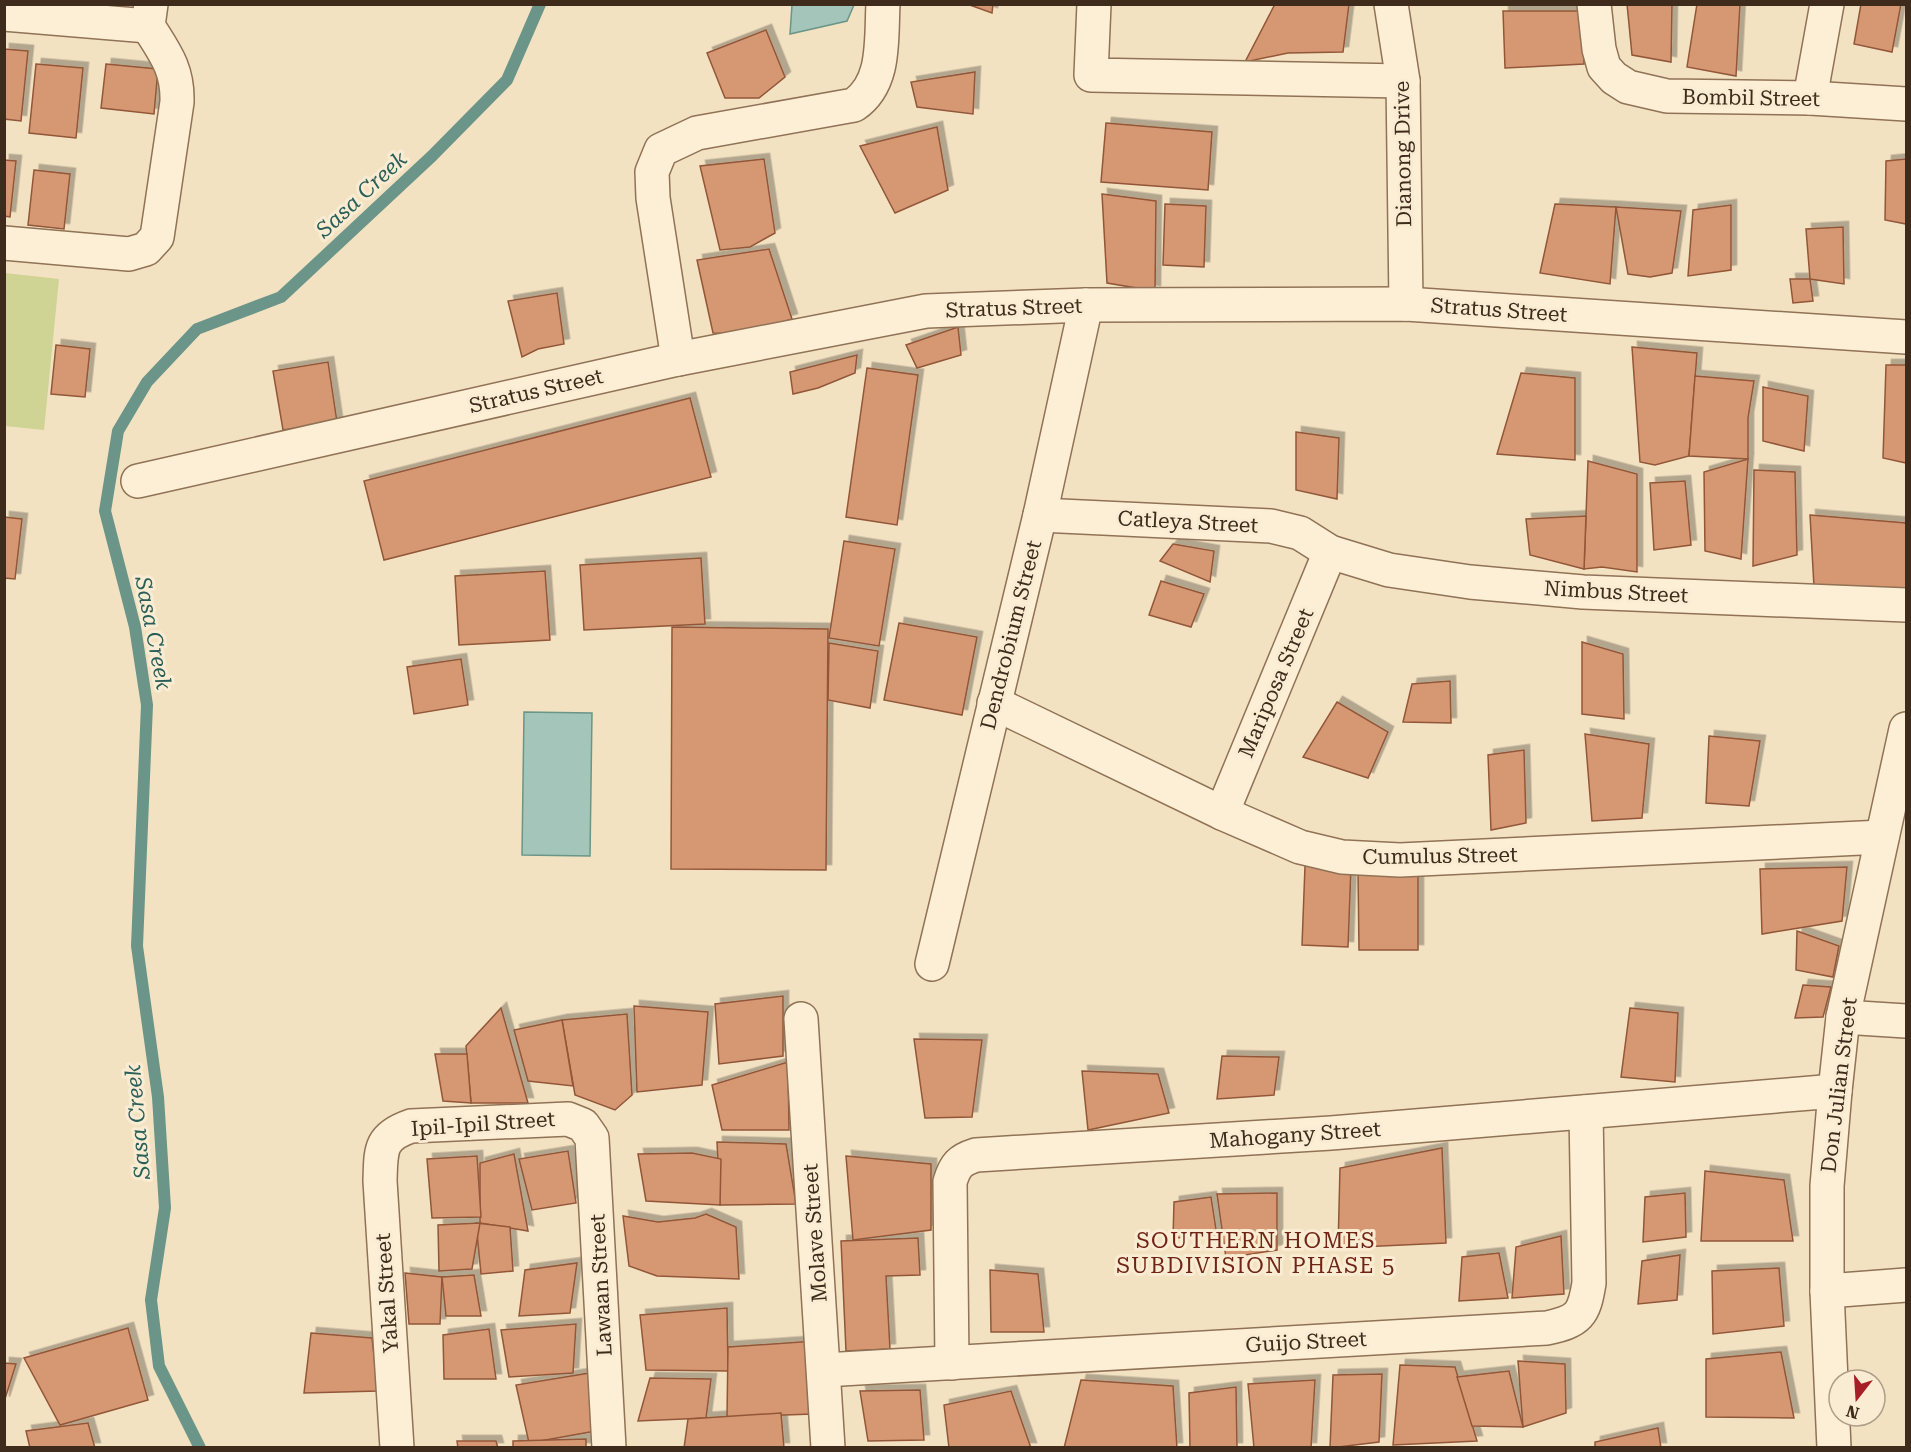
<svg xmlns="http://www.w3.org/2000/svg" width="1911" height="1452" font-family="'Roboto Serif',serif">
  <defs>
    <filter id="shadow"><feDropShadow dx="5.5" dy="-5.5" stdDeviation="0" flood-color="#0004"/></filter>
  </defs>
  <rect width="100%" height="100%" fill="#f3e2c2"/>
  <path fill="#cfd394" d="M5,273L59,279L44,430L5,426Z"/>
  <g fill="#a4c5ba" stroke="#6a9588" stroke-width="1.5">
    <path d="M792,5V4L854,5L847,21L790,34Z"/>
    <path d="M524,712L592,713L590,856L522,855Z"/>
  </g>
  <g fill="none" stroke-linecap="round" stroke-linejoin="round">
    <path stroke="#6a9588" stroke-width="12" d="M200,1448L159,1366L151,1300L165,1208L158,1097L137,946L147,705L135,627L105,511L118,431L147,382L197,329L281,297L432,156L507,80L540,4"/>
  </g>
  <g fill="#d69773" stroke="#925739" stroke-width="1.5" filter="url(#shadow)">
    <path d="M967,4H993L992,13Z"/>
    <path d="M1275,4H1349L1343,52L1288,53L1245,62Z"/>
    <path d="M1627,4H1672L1671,62L1632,55Z"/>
    <path d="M1697,4H1740L1736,76L1687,67Z"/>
    <path d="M1861,4H1901L1892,52L1854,44Z"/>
    <path d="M1503,11H1583L1584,64L1505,68Z"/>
    <path d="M766,30L785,77L759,98H725L707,53Z"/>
    <path d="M4,49L28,51L21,121L4,119Z"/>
    <path d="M36,64L83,68L76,138L29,133Z"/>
    <path d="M106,64L158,69L154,114L101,108Z"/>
    <path d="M975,72L973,114L917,107L911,82Z"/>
    <path d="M1106,123L1212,132L1208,190L1101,182Z"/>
    <path d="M937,127L948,190L895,213L860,146Z"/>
    <path d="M764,159L775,233L750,247L720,250L700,166Z"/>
    <path d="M1906,159V224L1885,220L1886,161Z"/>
    <path d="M4,160L16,161L10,217L4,216Z"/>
    <path d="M34,170L70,174L64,229L28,225Z"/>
    <path d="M1102,194L1156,201L1155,291L1107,283Z"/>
    <path d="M1165,204L1206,206L1204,267L1163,265Z"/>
    <path d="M1555,204L1616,207L1610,284L1540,273Z"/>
    <path d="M1731,205V270L1688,276L1693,210Z"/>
    <path d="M1616,207L1681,211L1672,273L1650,277L1628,274Z"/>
    <path d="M1843,227L1844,284L1810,279L1806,229Z"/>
    <path d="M769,249L792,319L744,334L713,333L697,260Z"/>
    <path d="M1790,279H1810L1813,301L1793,303Z"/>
    <path d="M557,293L564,344L538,349L522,357L508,301Z"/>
    <path d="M958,327L961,355L917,368L906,345Z"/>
    <path d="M56,345L90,349L85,397L51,394Z"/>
    <path d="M1632,347L1697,353L1689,456L1655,465L1640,462Z"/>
    <path d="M857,355L855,373L818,388L793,394L790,372Z"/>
    <path d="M328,362L337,422L283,430L273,371Z"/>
    <path d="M1886,365H1906V463L1883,458Z"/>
    <path d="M867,368L918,375L897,525L846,517Z"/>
    <path d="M1521,373L1575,378V460L1497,454Z"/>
    <path d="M1695,376L1754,381L1748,418V459L1689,456Z"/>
    <path d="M1763,387L1808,396L1804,451L1763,441Z"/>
    <path d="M690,398L711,477L384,560L364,481Z"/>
    <path d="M1296,432L1339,438L1337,499L1296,490Z"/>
    <path d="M1748,459L1741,559L1705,551L1704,472Z"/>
    <path d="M1588,461L1637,474V572L1602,567L1584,569Z"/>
    <path d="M1754,470L1795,472L1797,555L1753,566Z"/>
    <path d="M1685,481L1691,545L1654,550L1650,483Z"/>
    <path d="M1810,515L1906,523V590L1814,587Z"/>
    <path d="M1586,516L1584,569L1530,555L1526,519Z"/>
    <path d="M4,517L22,519L15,579L4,578Z"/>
    <path d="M844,541L895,549L879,646L829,638Z"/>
    <path d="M1173,544L1214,551L1210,582L1160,561Z"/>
    <path d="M701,558L705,624L584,630L580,565Z"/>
    <path d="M545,571L550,640L459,645L455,576Z"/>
    <path d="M1161,581L1204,594L1191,627L1149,615Z"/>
    <path d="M899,623L977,637L962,715L884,700Z"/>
    <path d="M672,627L828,629L826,870L671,869Z"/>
    <path d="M1582,642L1623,654L1624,719L1582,714Z"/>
    <path d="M829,643L878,651L870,708L828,700Z"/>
    <path d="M461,659L468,705L414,714L407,667Z"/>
    <path d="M1450,681L1451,723L1403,722L1412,684Z"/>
    <path d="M1337,702L1388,732L1368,778L1303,757Z"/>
    <path d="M1585,734L1649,744L1642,818L1592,821Z"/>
    <path d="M1709,736L1760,741L1749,806L1706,803Z"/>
    <path d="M1524,750L1526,823L1491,830L1488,755Z"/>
    <path d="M1305,866L1351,867L1348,947L1302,945Z"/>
    <path d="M1847,867L1842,921L1762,934L1760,869Z"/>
    <path d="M1358,872L1418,873V950H1359Z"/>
    <path d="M1797,931L1839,946L1833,977L1796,970Z"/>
    <path d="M1803,985L1831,987L1823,1017L1795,1018Z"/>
    <path d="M783,996V1056L719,1064L715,1004Z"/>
    <path d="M634,1006L708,1012L702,1085L637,1092Z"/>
    <path d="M501,1008L528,1103H471L466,1046Z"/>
    <path d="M1630,1008L1678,1013L1675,1082L1621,1077Z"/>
    <path d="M627,1014L632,1095L615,1110L575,1095L562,1020Z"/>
    <path d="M562,1020L573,1086L528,1081L514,1030Z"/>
    <path d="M914,1039L982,1040L972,1117L925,1118Z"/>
    <path d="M435,1054H467L471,1103L443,1101Z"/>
    <path d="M1222,1056L1279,1057L1274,1095L1217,1099Z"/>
    <path d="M788,1062L789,1130H722L712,1085Z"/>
    <path d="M1082,1071L1158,1074L1169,1113L1088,1130Z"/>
    <path d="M717,1142L786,1144L796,1204L720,1205Z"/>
    <path d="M1442,1148L1446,1243L1338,1248L1340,1168Z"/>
    <path d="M568,1151L576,1203L532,1210L519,1159Z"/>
    <path d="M692,1153L721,1159L720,1205L646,1201L638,1154Z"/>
    <path d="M514,1154L528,1231L480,1223V1163Z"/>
    <path d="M477,1156L481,1217L432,1218L427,1159Z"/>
    <path d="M846,1156L931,1164V1230L853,1240Z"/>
    <path d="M1705,1171L1784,1180L1793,1241H1701Z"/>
    <path d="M1277,1193V1250L1226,1258L1217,1194Z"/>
    <path d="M1685,1193L1686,1237L1643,1242L1645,1197Z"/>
    <path d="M1211,1197L1217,1236L1173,1238L1174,1202Z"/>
    <path d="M706,1214L736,1227L739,1279L657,1276L629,1266L623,1216L658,1222L695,1218Z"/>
    <path d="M476,1223L510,1227L513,1271L481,1274Z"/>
    <path d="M480,1223L472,1269L439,1271L438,1225Z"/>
    <path d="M1561,1236L1564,1294L1512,1298L1516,1247Z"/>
    <path d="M918,1238L920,1275L886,1276L890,1349L846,1351L841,1241Z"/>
    <path d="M1499,1253L1508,1298L1459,1301L1462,1257Z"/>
    <path d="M1680,1255L1677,1300L1638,1304L1642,1261Z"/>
    <path d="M577,1263L570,1313L519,1316L525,1270Z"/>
    <path d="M1779,1268L1784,1326L1713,1334L1712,1271Z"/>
    <path d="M990,1270L1038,1274L1044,1332H991Z"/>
    <path d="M405,1273L442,1277L440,1324H409Z"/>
    <path d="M474,1275L481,1316H446L442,1277Z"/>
    <path d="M727,1308L728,1371L646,1370L640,1315Z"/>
    <path d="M576,1324L573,1373L509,1377L501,1330Z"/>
    <path d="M128,1328L148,1400L60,1425L24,1358Z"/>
    <path d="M489,1329L496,1379H444L443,1335Z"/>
    <path d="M311,1333L372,1338L378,1391L304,1393Z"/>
    <path d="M815,1341L813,1414L727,1417L728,1347Z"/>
    <path d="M1781,1352L1794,1418L1706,1417V1359Z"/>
    <path d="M1518,1361L1565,1364L1566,1413L1523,1427Z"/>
    <path d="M4,1363L16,1364L4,1402Z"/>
    <path d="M1400,1365L1455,1367L1477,1441L1393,1445Z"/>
    <path d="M602,1371L601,1430L529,1443L516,1385Z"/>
    <path d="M1509,1371L1523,1427L1472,1426L1457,1377Z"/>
    <path d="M1382,1374L1379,1442L1330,1448L1333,1375Z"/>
    <path d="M650,1378L711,1379L706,1418L638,1421Z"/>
    <path d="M1081,1380L1173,1386L1177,1448H1064Z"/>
    <path d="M1315,1380L1311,1448H1254L1248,1384Z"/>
    <path d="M1236,1387L1237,1448H1190L1189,1393Z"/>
    <path d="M920,1390L924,1440L868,1441L860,1391Z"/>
    <path d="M1011,1391L1031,1448H949L944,1405Z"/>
    <path d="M781,1413L784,1448H684L688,1419Z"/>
    <path d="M88,1423L95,1448H30L26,1431Z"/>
    <path d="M1658,1428L1661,1448H1595V1442Z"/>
    <path d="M586,1439V1448H513V1441Z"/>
    <path d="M457,1441H496L498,1448H458Z"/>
  </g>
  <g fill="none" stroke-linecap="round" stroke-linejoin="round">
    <g stroke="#907256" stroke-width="36">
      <g id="street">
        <path d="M1094,4L1091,75L1403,81"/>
        <path d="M1391,4L1403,81L1406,304"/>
        <path d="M1594,4L1599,49L1604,67L1614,78L1628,87L1667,96L1810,98L1906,104"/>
        <path d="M4,14L148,26"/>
        <path d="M1810,98L1827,4"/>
        <path d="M4,243L129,254L146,249L157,237L177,102C178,69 165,53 148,26L151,4"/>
        <path d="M678,359L653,198L652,172L661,150L697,133L854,105C886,83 881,40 883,4"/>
        <path d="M138,481L678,359L926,311L1086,305L1406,304L1906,337"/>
        <path d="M1040,515L1271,526L1300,533L1330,552L1389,570L1470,582L1583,592L1906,605"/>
        <path d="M994,703L1222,813L1300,847L1342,857L1400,860L1882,837"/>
        <path d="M1222,813L1330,552"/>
        <path d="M932,964L1040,515L1086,305"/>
        <path d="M1843,1017L1906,1021"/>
        <path d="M801,1019L828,1448"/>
        <path d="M1827,1291L1906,1285"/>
        <path d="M952,1363L950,1182C955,1165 960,1160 976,1155L1331,1133L1835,1091"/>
        <path d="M824,1370L1547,1328C1579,1321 1584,1315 1589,1283L1586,1112"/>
        <path d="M397,1448L380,1181C381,1150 379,1137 411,1126L568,1119L583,1125L592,1138L609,1448"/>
        <path d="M1834,1448L1827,1291V1186L1835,1091L1843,1017L1906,729"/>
      </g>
    </g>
    <use href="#street" stroke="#fdefd6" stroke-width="33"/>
  </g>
  <g text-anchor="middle" stroke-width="6" stroke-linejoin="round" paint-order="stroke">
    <g font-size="21" fill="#3e2b1c" stroke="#faecd2">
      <text transform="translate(1751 98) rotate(1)" y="7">Bombil Street</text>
      <text transform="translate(1403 154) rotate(-91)" y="7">Dianong Drive</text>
      <text transform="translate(1014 308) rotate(-2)" y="7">Stratus Street</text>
      <text transform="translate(1499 310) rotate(4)" y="7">Stratus Street</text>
      <text transform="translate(536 391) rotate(-13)" y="7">Stratus Street</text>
      <text transform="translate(1188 522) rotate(3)" y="7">Catleya Street</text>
      <text transform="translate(1616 592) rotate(3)" y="7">Nimbus Street</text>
      <text transform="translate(1011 635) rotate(-76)" y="7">Dendrobium Street</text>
      <text transform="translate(1276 683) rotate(-67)" y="7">Mariposa Street</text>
      <text transform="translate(1440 856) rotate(-1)" y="7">Cumulus Street</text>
      <text transform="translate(1839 1085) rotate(-83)" y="7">Don Julian Street</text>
      <text transform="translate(483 1124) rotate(-4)" y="7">Ipil-Ipil Street</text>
      <text transform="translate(1295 1135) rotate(-4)" y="7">Mahogany Street</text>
      <text transform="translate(815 1233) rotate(-94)" y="7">Molave Street</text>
      <text transform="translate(601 1285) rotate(-93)" y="7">Lawaan Street</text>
      <text transform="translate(387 1293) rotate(-94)" y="7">Yakal Street</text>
      <text transform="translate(1306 1342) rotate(-3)" y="7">Guijo Street</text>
    </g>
    <g font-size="22" font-style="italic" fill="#2a5f59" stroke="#faecd2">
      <text transform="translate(361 194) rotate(-43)" y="8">Sasa Creek</text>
      <text transform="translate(154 633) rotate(79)" y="8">Sasa Creek</text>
      <text transform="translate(137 1122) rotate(-95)" y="8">Sasa Creek</text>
    </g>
    <g font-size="22" letter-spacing="1.5" fill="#702416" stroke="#faecd2">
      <text x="1256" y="1248">SOUTHERN HOMES<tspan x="1256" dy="25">SUBDIVISION PHASE 5</tspan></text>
    </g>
  </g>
  <rect width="1911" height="1452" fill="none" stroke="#3e2b1c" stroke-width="12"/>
  <g transform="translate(1857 1398) rotate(197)"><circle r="28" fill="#faecd2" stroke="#af9f89" stroke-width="1.5"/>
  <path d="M0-4.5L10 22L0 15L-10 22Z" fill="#a61f27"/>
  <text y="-9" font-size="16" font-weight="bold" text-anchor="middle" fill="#3e2b1c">N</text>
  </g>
</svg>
